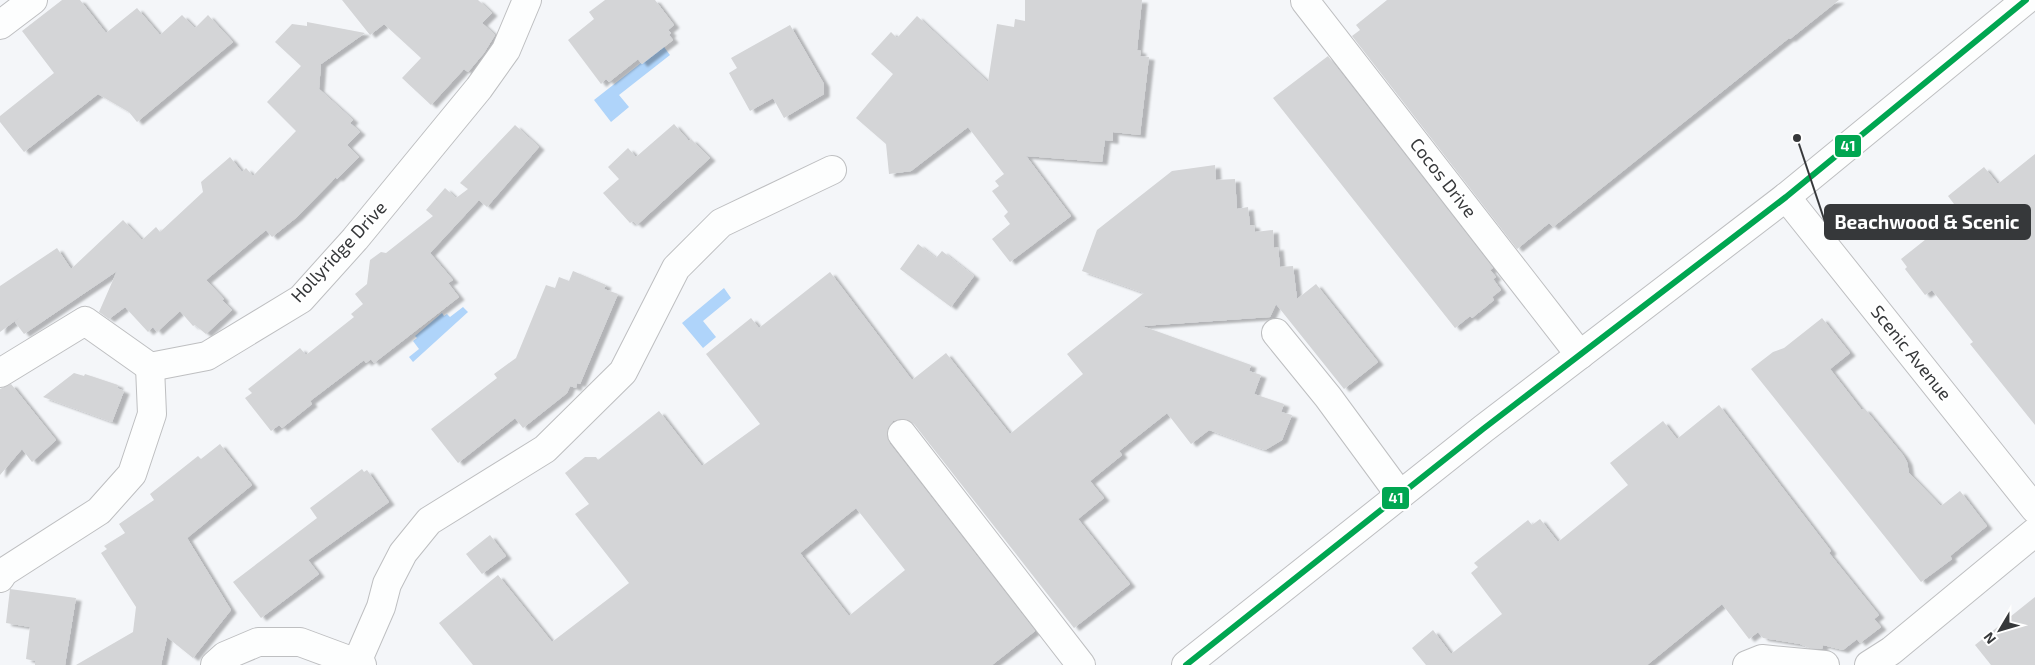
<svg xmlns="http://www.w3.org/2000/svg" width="2035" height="665" font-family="'Exo 2',sans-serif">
  <defs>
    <filter id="shadow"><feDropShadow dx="5.5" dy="3" stdDeviation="1" flood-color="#0004"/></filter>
  </defs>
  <rect width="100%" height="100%" fill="#f4f6f9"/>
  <g fill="#afd4fa">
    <path d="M664,47L670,55L619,95L629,107L611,122L594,100L641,63L642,64Z"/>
    <path d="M724,288L731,298L703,321L716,337L703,348L682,323Z"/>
    <path d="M463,307L468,312L413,362L409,357L419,349L413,341L417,338L415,336L442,313L444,316L447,314L450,317Z"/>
  </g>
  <g fill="#d4d5d7" fill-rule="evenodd" filter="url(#shadow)">
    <path d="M62,0H80L106,33L137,8L160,35L182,15L195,28L208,15L233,42L137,122L129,112L98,94L24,152L0,122V116L54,73L22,31Z"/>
    <path d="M342,0H478L492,13L482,23L495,35L484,53L468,72L464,69L431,105L402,78L421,58L384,24L370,35Z"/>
    <path d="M605,0H655L674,25L668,30L671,33L669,35L673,40L642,64L638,59L609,82L606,79L601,84L568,40L594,19L589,12Z"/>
    <path d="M1025,0H1142L1137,50L1141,51L1140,56L1149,57L1140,135L1113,132V141L1105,140L1102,162L1026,156L1071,216L1010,262L992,239L1010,224L1004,216L1008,212L992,191L999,186L995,181L1004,174L968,127L911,171L889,174L886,144L856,118L893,74L871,54L891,32L897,38L917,16L988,82L997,24L1014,27L1015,19L1025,21Z"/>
    <path d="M1387,0H1839L1790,39L1789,38L1553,227L1549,223L1517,249L1352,36L1360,30L1356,25Z"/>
    <path d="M307,22L365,33L321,64L319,89L353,120L350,123L360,132L347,145L359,157L337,179L336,177L297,217L272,237L266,230L206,280L224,299L222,300L232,310L206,334L195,325L193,326L180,311L157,332L153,327L148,332L125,307L109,319L99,312L117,271L24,334L15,322L20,317L0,332V286L57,248L71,269L123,220L142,240L156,227L160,232L203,192L201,182L230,157L242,172L246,168L253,176L296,131L267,102L301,66L275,42L292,24L307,26Z"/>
    <path d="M790,25L824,84V94L784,118L773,98L750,111L729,73L737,68L731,58Z"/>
    <path d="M1328,56L1493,268L1490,270L1496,277L1493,279L1501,290L1492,297L1494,300L1472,318L1470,316L1455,328L1273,98Z"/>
    <path d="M674,124L689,141L691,139L710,158L637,225L633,221L630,223L603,193L619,179L608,167L628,148L636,157Z"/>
    <path d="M515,125L539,147L487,207L479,200L430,253L453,280L448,283L459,297L374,363L371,359L366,363L364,360L310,401L312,404L282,428L279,425L271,431L245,398L252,393L248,389L300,348L306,355L354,317L351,314L363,304L355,294L367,284L370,260L381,252L386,253L433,216L426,210L445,188L456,198L468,189L460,183Z"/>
    <path d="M2035,154V425L1970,344L1973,342L1932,290L1925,295L1905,269L1907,267L1901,259L1960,212L1948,196L1984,167L1997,183H1999Z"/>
    <path d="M1215,165L1216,180L1235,179L1237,209L1248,207L1250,225H1254L1255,232L1273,230L1274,248L1278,247L1280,267L1293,266L1297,299L1316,284L1378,362L1344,389L1276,304L1270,317L1142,326L1251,365L1249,371L1261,375L1254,394L1284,404L1281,412L1292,415L1282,440L1265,450L1209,430L1191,444L1167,413L1119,451L1122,455L1090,481L1104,498L1078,519L1130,584L1074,628L914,424L908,420L900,419L893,421L888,428L887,436L890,444L1035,631L992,665H473L439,623L498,575L552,642L629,583L575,514L589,504L565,473L585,457H596L598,460L659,411L702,466L760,424L706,354L751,318L759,328L830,272L912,380L946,353L1010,434L1083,374L1067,354L1144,293L1082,271L1097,230L1172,171ZM856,508L905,570L849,616L800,553Z"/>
    <path d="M918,244L936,258L942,251L974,276L951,307L900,269Z"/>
    <path d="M573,271L606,285L604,289L618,294L580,384L577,383L576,388L570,386L567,393L523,428L515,418L458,463L431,429L497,378L494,374L516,358L546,285L555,288L559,277L569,281Z"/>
    <path d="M1822,318L1850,353L1830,369L1861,409H1865L1903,455L1907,462L1909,473L1941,506L1960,491L1987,526L1950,556L1952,559L1921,582L1751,369L1773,352L1784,348Z"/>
    <path d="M74,373L84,376L85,374L118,385L117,388L124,391L112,422L43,397Z"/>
    <path d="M11,384L56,440L32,462L22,449L0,475V389Z"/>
    <path d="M1719,405L1831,551L1829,553L1879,615L1874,619L1881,627L1860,643L1857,639L1843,650L1823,645L1822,649L1810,648L1800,644L1763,638L1758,632L1749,639L1722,604L1647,665H1426L1412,648L1433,630L1451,654L1502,614L1471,573L1478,567L1474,563L1528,520L1532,525L1540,519L1558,542L1628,485L1610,463L1663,421L1677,439Z"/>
    <path d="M220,444L252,485L187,538L231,610L193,658L167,637L161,665H76L133,632L136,607L101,553L107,549L104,546L125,533L119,524L154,500L150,494L198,456L201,459Z"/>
    <path d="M362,469L364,472L367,470L389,502L308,560L319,574L261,618L233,582L317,518L310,508Z"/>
    <path d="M490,535L506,556L482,574L466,554Z"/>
    <path d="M10,589L76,598L65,665H35V661L26,659L30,627L6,623Z"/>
    <path d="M2035,597V665H1991L1975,645Z"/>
  </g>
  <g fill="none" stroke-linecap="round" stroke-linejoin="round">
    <g stroke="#bebfc1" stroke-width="30">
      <g id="minor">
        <path d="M1305,1L1580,355"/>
        <path d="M0,25L33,0"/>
        <path d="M1786,197L2035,509"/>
        <path d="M1276,333L1328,397L1400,495"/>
        <path d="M0,373L85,321L150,367L207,356L301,299L355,239L479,88L506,50L527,0"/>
        <path d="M902,434L1081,665"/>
        <path d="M0,578L4,572L99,511L132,474L152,414L150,367"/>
        <path d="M357,662L381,607L387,584L403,553L429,521L545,449L623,372L676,268L721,223L832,170"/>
        <path d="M215,665L225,656L258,642H300L362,665"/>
        <path d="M1186,665L1483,429L1786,197L2026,0"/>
        <path d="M1747,665L1762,659L1825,665"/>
        <path d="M1869,665L1891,651L2035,532"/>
      </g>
    </g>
    <use href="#minor" stroke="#fdfefe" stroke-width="28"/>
    <g stroke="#fff" stroke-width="10">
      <path id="bus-1" d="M1186,665L1483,429L1786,197L2026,0"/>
    </g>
    <use href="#bus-1" stroke="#00a651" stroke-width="6"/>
  </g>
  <g text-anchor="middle" stroke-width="4.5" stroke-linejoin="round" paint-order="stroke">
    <g font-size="18" fill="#36383a" stroke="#fff">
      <text transform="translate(1443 178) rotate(52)" y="6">Cocos Drive</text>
      <text transform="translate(339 252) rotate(-47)" y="6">Hollyridge Drive</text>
      <text transform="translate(1911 353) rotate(51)" y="6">Scenic Avenue</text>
    </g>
  </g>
  <path fill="none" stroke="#36383a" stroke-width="2" d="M1797 138L1825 222"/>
  <circle fill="#36383a" stroke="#fff" stroke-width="2" cx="1797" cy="138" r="5"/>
  <rect fill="#36383a" stroke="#36383a" stroke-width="2" x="1825" y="205" width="205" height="34" rx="5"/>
  <g font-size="19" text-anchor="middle" font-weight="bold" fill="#fff">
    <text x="1927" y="229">Beachwood &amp; Scenic</text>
  </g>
  <g stroke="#fff" stroke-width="2">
    <rect x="1834" y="134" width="28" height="24" rx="5" fill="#00a651"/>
    <rect x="1381" y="486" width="29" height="24" rx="5" fill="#00a651"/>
  </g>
  <g font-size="14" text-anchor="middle" font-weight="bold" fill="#fff">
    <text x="1848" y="151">41</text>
    <text x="1396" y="503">41</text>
  </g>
  <g transform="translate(2000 630) rotate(232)" stroke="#ffffff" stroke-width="4" paint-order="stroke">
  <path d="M0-4L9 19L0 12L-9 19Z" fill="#36383a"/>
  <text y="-8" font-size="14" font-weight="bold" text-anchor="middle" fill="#36383a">N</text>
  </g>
</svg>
